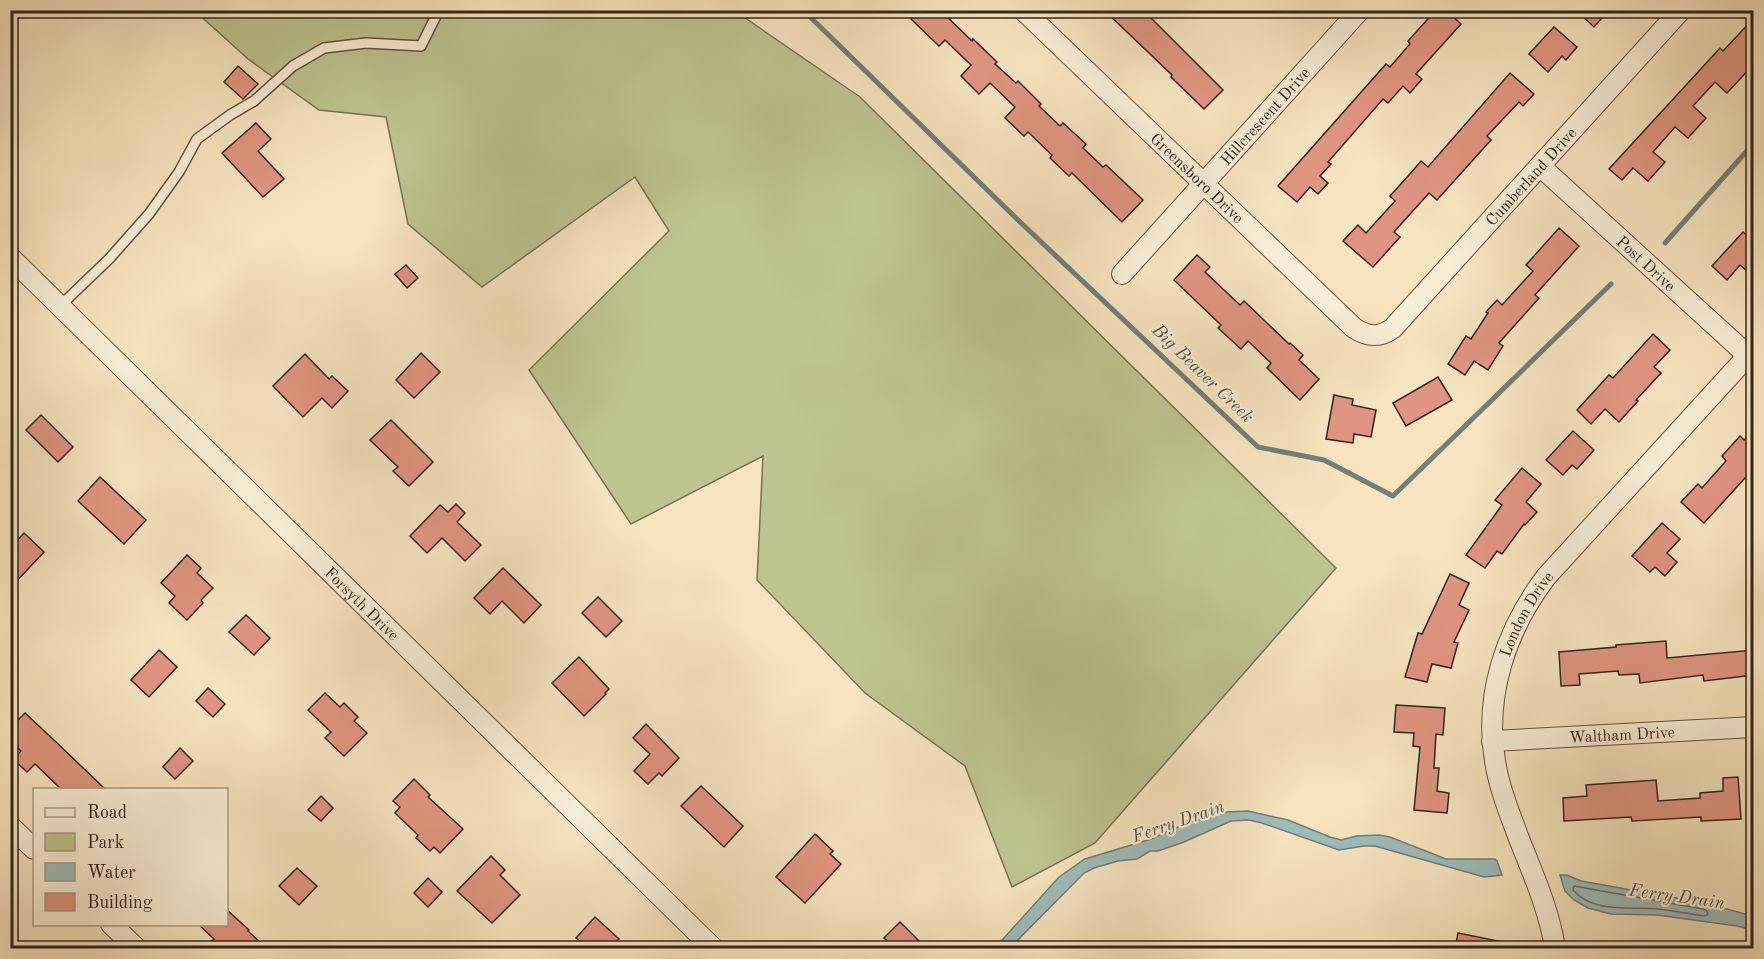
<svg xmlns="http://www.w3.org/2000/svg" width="1764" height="959" font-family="'Old Standard TT',serif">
  <rect width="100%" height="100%" fill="#f5e4be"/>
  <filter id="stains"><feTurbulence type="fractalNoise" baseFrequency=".00333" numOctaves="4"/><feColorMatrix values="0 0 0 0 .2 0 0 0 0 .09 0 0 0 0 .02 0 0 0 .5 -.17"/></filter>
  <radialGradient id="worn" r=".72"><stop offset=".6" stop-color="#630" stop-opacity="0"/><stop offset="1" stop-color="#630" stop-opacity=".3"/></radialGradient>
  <path fill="#bdc490" stroke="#787456" stroke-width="1.5" d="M195,11H735L860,97L1336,568L1095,843L1012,887L965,766L865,693L757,580L763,456L631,524L529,370L669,231L635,177L482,287L408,224L386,117L319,110L248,59Z"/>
  <g fill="#9fbcba" stroke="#737f7b" stroke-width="1.5">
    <path d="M1248,811L1288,820L1330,837L1341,840L1357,836L1379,835L1390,837L1446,859H1495L1497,861L1502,875L1484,877L1375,846H1364L1339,850L1262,823L1249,820L1231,821L1184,842L1158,851H1150L1137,859L1118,861L1094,868L1084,873L1010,948H995L1059,877L1085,859L1151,839L1187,823L1227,812Z"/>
    <path d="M1560,875H1567L1581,881L1704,903L1753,916V930L1737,926L1657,915L1611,914L1588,908L1574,900L1565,891Z"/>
  </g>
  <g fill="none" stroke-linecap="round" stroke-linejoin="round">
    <path stroke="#68706b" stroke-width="1.5" d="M1574,886L1703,909L1707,911L1708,914L1705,916C1690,914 1674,911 1658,909C1631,906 1594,914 1573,890Z"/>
    <g stroke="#737f7b" stroke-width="5">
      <path d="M803,10L1019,221L1258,447L1324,460L1393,496L1611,284"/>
      <path d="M1665,243L1754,143"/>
    </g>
  </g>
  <g fill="#e09580" stroke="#32231c" stroke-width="1.5">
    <path d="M919,10H940L972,41L973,39L997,62L995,64L1016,83L1018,81L1041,104L1039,106L1060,126L1063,123L1086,144L1083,148L1103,167L1106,165L1143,200L1122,222L1072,173L1069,176L1050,158L1052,155L1028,132L1024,136L1005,118L1015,107L990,83L979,94L961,76L971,65L945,40L939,46L911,19Z"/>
    <path d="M1104,10H1143L1223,90L1204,109L1171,77L1172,75Z"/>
    <path d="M1436,10H1446L1461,24L1416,74L1422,79L1410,93L1403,86L1388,103L1383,99L1328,162L1331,164L1320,176L1328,183L1318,194L1310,187L1297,202L1278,186L1386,64L1390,67L1410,44L1408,41Z"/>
    <path d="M1576,10H1609L1594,27Z"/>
    <path d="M1754,18V64L1727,93L1715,82L1693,106L1706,118L1688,138L1675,127L1653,152L1665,162L1648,181L1633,168L1622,180L1609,169L1720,48L1723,51Z"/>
    <path d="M1554,27L1577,47L1566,60L1562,56L1548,72L1529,54Z"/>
    <path d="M238,66L258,84L243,99L224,82Z"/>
    <path d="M1510,73L1534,94L1523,106L1519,102L1487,136L1491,140L1437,200L1429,193L1394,232L1400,237L1373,267L1343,241L1358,225L1366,233L1395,201L1390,196L1409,175L1421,161L1428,167Z"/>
    <path d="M256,123L271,139L258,151L284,179L263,197L222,153Z"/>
    <path d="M1559,228L1579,246L1535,295L1539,298L1499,343L1503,346L1488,370L1474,361L1465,375L1448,364L1466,336L1471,339L1488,313L1486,312L1497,300L1502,305L1533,271L1526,265Z"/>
    <path d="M1743,232L1754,241V277L1740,265L1727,280L1712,266Z"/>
    <path d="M1197,255L1210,267L1205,272L1240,305L1244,301L1289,344L1290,343L1303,355L1299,360L1319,379L1300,400L1267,368L1271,363L1248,341L1241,349L1218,328L1221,325L1174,280Z"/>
    <path d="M406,265L418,278L407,288L395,274Z"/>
    <path d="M1653,334L1670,350L1654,367L1661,373L1636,400L1638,401L1619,422L1605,409L1591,424L1577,410L1609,375L1613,378Z"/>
    <path d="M421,353L440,372L414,398L396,380Z"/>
    <path d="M305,354L329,379L332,376L348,391L332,408L322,398L303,417L273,386Z"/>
    <path d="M1438,377L1452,400L1406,426L1393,403Z"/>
    <path d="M1334,395L1353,399L1352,405L1376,410L1371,437L1354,434L1353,443L1326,439Z"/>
    <path d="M41,415L73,447L58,462L26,430Z"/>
    <path d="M391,420L433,462L409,486L393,471L398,467L370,440Z"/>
    <path d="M1754,430V485L1745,478L1704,523L1681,502L1698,484L1702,488L1726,461L1722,456L1740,436L1744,440Z"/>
    <path d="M1573,431L1594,450L1577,469L1572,465L1563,475L1546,460Z"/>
    <path d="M1522,468L1541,484L1526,502L1537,512L1525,525L1524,524L1502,554L1497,551L1485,568L1466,555L1502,505L1495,500Z"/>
    <path d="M100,477L146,520L124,544L78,501Z"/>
    <path d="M456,504L465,513L457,522L481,545L465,561L442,538L427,553L410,536L440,505L448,512Z"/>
    <path d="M1662,523L1680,539L1667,553L1677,562L1665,576L1655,567L1650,572L1632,556Z"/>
    <path d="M24,533L44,552L10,588V548Z"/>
    <path d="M187,555L201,568L197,573L213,588L201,600L203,603L187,620L169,603L175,596L161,583Z"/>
    <path d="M503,568L541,605L524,623L502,601L490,614L474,598Z"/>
    <path d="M1450,574L1469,583L1459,605L1469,610L1454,642L1458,643L1451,668L1432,664L1427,682L1405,677L1418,633L1422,634Z"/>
    <path d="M598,597L622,621L606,637L582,613Z"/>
    <path d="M246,615L270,638L254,655L229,632Z"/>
    <path d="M1666,641L1667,658L1754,650V675L1704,681L1703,675L1640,683L1639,674L1619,675L1618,671L1579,674L1580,685L1561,686L1559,652L1616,647V645Z"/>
    <path d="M159,650L177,667L149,697L131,680Z"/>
    <path d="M579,657L609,689L605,693L606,694L584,716L552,683Z"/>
    <path d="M208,688L225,704L213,717L196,701Z"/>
    <path d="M325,693L340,707L344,703L358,717L354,721L367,733L344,756L325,738L331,732L308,710Z"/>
    <path d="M1396,705L1445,708L1443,735L1436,734L1434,768H1439L1437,791L1449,793L1447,813L1414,810L1420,747L1413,746L1414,733L1394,732Z"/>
    <path d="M25,713L56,742L105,789H61L35,764L27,772L13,759L21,751L10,741V728Z"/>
    <path d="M646,724L679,758L662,776L659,773L648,784L634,771L650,754L633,738Z"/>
    <path d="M180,748L193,761L175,779L163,767Z"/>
    <path d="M1738,777L1741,819L1701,821V817L1632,821L1631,817L1564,821L1563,798L1587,796L1586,785L1656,780L1658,801L1700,798V793L1723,791V778Z"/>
    <path d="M414,779L430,795L428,797L463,829L440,853L434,847L430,851L416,838L418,835L395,813L400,807L393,801Z"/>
    <path d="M701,786L743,826L724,847L681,806Z"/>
    <path d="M321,796L333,808L321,821L308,810Z"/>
    <path d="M815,834L833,851L830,854L841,864L805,903L776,877Z"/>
    <path d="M491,856L505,870L500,875L520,895L492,923L457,891Z"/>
    <path d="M297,868L317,886L299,905L279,886Z"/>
    <path d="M428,878L442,892L428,907L414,893Z"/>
    <path d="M226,909L249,930L248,931L266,948H205L214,939L198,924H226Z"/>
    <path d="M595,917L619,939L610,948H587L576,938Z"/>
    <path d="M900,922L926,948H895L884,938Z"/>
    <path d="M1458,933L1503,942V948H1455Z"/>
  </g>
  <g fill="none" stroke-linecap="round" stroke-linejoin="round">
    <g stroke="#635344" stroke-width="12">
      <path id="lane" d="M60,306L109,259L149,214L179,172L197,139L230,115L254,101L293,66L324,48L366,43L421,46L436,16L442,10"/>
    </g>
    <g stroke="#635344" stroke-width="22">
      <g id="street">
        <path id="s1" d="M1023,10L1354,328C1368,337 1380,338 1393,328L1681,10"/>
        <path id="s2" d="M1540,166L1754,361"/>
        <path id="s3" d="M10,257L713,948"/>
        <path id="s4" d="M1122,274L1360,10"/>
        <path id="s5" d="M1492,741L1754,727"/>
        <path d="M10,826L34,849"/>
        <path d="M111,924L136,948"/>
        <path id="s6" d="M1555,948C1549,909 1532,872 1518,836C1509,812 1499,787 1495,761C1484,695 1506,630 1546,577L1754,349"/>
      </g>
    </g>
    <use href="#lane" stroke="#f8edd5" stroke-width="9"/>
    <use href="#street" stroke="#f8edd5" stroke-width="20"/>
  </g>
  <g text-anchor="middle" stroke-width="4.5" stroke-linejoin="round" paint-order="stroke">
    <g font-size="16" fill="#32231c" stroke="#f8edd5">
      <text dy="6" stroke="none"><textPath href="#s4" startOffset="213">Hillcrescent Drive</textPath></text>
      <text dy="6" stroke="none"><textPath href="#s1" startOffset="706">Cumberland Drive</textPath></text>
      <text dy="6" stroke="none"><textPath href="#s1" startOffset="242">Greensboro Drive</textPath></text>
      <text dy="6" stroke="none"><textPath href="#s2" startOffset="144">Post Drive</textPath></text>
      <text dy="6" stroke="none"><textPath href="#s3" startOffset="494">Forsyth Drive</textPath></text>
      <text dy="6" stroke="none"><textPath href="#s6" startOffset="351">London Drive</textPath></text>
      <text dy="6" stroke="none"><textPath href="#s5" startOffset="130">Waltham Drive</textPath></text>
    </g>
    <g font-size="18" font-style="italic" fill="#53514b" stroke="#f8edd5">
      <text transform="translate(1203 373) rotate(44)" y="6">Big Beaver Creek</text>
      <text transform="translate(1178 821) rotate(-19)" y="6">Ferry Drain</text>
      <text transform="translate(1677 896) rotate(8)" y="6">Ferry Drain</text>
    </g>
  </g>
  <rect width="1764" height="959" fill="none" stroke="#f5e4be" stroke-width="36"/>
  <rect x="12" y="12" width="1740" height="935" fill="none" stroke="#32231c" stroke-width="3"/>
  <rect x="18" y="18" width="1728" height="923" fill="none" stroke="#32231c" stroke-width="1.5"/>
  <rect x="33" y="788" width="195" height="138" fill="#f8edd5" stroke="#a99c8b" stroke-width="1.5"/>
  <rect x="45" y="808" width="30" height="9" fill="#f8edd5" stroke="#a99c8b" stroke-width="1.5"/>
  <text x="87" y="818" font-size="18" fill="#32231c">Road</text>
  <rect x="45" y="833" width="30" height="18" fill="#bdc490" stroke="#a99c8b" stroke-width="1.5"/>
  <text x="87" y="848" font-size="18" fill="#32231c">Park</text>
  <rect x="45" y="863" width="30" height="18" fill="#9fbcba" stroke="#a99c8b" stroke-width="1.5"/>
  <text x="87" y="878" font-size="18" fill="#32231c">Water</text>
  <rect x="45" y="893" width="30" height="18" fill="#e09580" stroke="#a99c8b" stroke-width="1.5"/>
  <text x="87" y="908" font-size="18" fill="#32231c">Building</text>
  <rect width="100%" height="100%" filter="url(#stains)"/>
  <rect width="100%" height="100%" fill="url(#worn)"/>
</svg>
